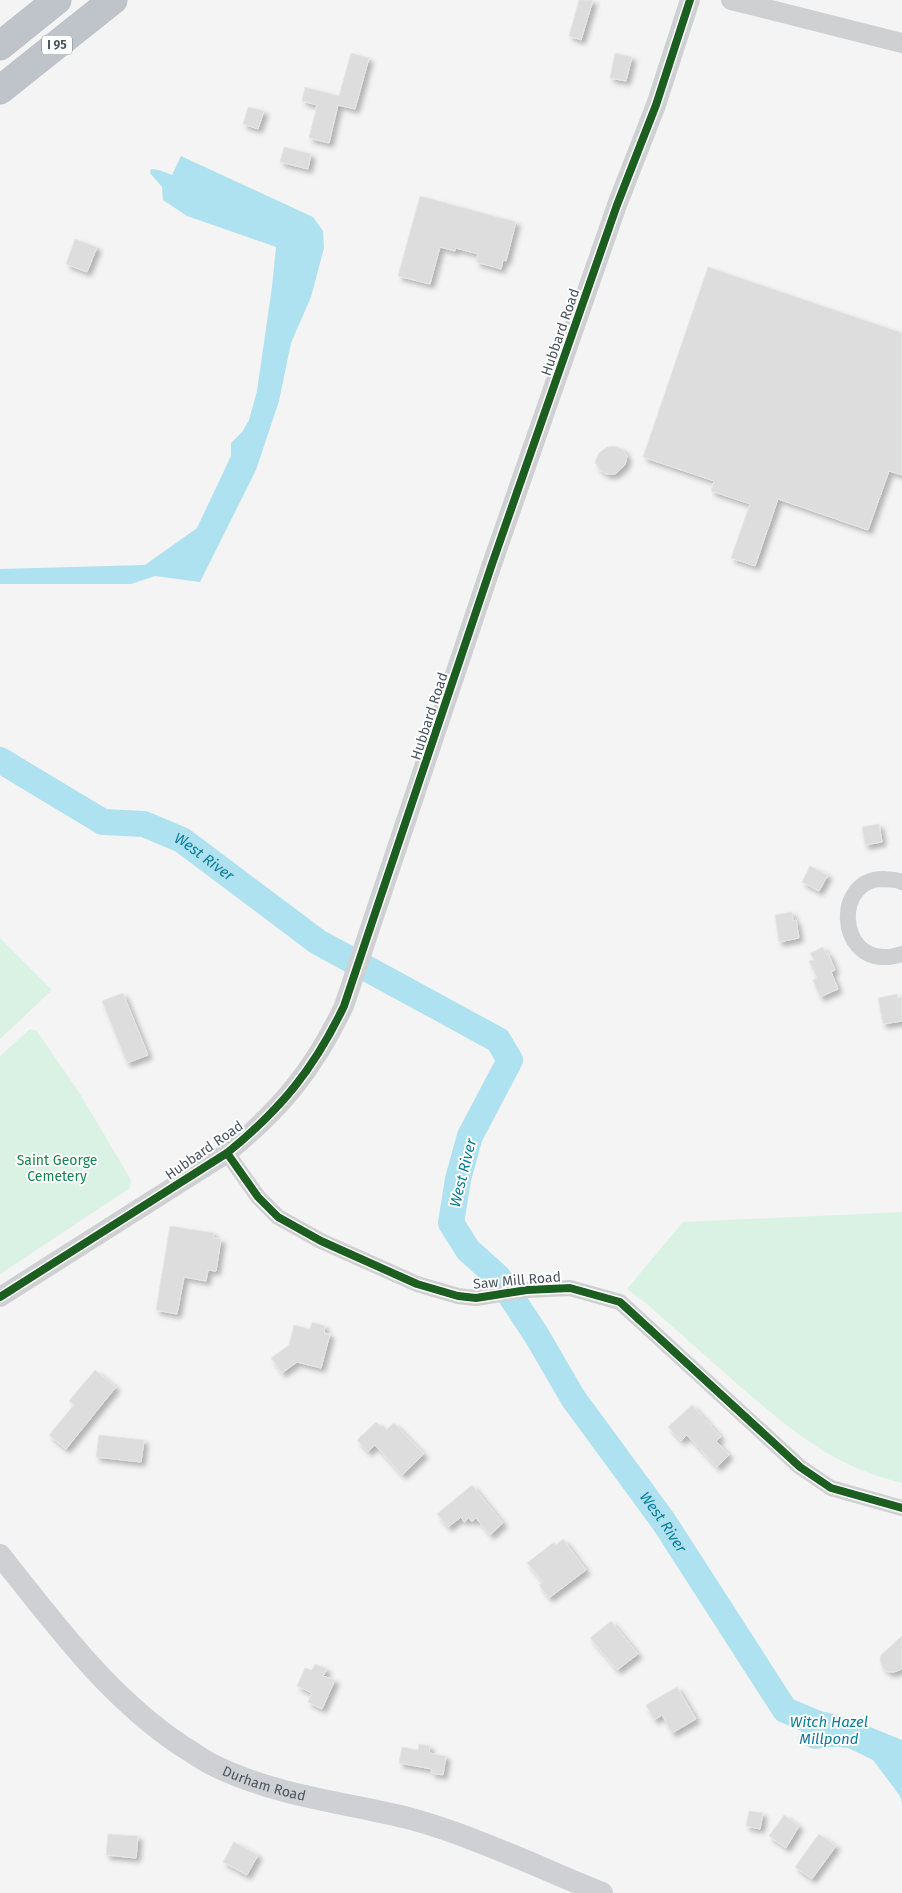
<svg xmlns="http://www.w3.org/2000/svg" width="902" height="1893" font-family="'Fira Sans',sans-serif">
  <defs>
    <filter id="shadow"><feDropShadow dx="4" dy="4" stdDeviation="2.5" flood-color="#0004"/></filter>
  </defs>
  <rect width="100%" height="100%" fill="#f4f4f4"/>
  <g fill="#d9f2e3">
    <path d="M0,938L52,990L0,1039Z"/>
    <path d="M30,1029L37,1031L80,1094L131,1180L130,1188L0,1274V1056Z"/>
    <path d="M902,1212V1483C830,1466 790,1429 735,1382C706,1356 676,1330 647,1304L627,1289L683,1222Z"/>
  </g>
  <g fill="#aee2f0">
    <path d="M181,156L313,217L323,231L324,248L311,297L291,343L279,401L256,470L200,582L155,576L131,584H0V569L145,565L197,528L231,456V443L242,432L249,420L257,391L272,287L276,247L187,216L163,200L162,187L150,173L151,169L159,170L172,175Z"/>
    <path d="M826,1712L853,1720L902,1740V1803L900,1796L873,1760L844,1746L814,1749L808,1747L798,1739L803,1726Z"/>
  </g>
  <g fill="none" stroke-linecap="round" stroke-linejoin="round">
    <path stroke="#aee2f0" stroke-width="26" id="s1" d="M0,760L103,822L144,824L182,840L318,942L498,1040L510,1060L470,1136L458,1179L451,1223L468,1250L498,1277L537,1336L573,1398L664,1522L785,1710L845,1735"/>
  </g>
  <g fill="#ddddde" stroke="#e5e6e7" filter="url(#shadow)">
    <path d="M579,0H593L581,40L569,36Z"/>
    <path d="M351,53L369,58L355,109L338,105L329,143L309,138L317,105L302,101L305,87L339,96Z"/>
    <path d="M615,53L632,57L626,81L610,78Z"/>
    <path d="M248,107L264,111L258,129L243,124Z"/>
    <path d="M284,147L311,154L308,169L280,162Z"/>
    <path d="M420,196L516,222L506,261L503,260L501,269L476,262L478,254L456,248L455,251L440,247L430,284L398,276Z"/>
    <path d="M75,239L97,247L87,272L66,264Z"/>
    <path d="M708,267L902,333V475L889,471L868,530L778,499L755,566L731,558L750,504L711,491L714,481L643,457Z"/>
    <path d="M614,446L622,449L627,456L625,465L615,474H606L599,469L595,462L599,453L607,447Z"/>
    <path d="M879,824L882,842L865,845L862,827Z"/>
    <path d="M810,866L828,875L819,891L802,882Z"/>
    <path d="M792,912L793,921L796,920L799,938L779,942L775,915Z"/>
    <path d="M823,947L826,954L828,953L835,970L831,972L838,989L820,997L813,980L817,978L809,961L814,960L810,953Z"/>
    <path d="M123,993L148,1055L127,1063L102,1001Z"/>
    <path d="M897,994L898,998L902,997V1021L883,1024L878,998Z"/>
    <path d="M170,1226L214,1233L213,1238L221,1239L216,1271L208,1270L206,1281L184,1277L177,1314L156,1310Z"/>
    <path d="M312,1322L325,1326L324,1333L330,1334L321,1368L297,1362L282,1373L271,1358L289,1345L294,1325L310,1329Z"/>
    <path d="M95,1370L116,1387L66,1449L49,1435L74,1405L69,1401Z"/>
    <path d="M692,1405L721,1437L716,1441L729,1455L717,1467L687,1435L681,1441L668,1427Z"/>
    <path d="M376,1422L385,1431L394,1423L424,1454L402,1475L375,1445L368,1452L357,1440Z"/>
    <path d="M99,1435L144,1440L141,1462L96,1457Z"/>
    <path d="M472,1485L503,1523L490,1535L476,1518L472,1522L469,1518L464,1522L461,1517L448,1527L437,1514Z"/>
    <path d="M563,1539L586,1570L549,1598L539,1585L543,1582L527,1563L554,1542L556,1545Z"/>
    <path d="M611,1621L638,1654L617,1670L590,1638Z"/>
    <path d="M902,1636V1669L894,1672H888L883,1668L880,1660L881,1655Z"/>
    <path d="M315,1664L327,1669L323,1676L335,1680L322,1709L308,1702L312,1693L297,1686L305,1668L312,1670Z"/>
    <path d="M677,1687L696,1719L672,1733L662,1715L654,1720L646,1705Z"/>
    <path d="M419,1744L430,1746L429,1753L446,1756L443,1775L431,1773L432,1769L399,1763L402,1747L418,1750Z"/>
    <path d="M749,1811L763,1813L760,1829L746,1826Z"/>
    <path d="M784,1815L799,1826L786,1848L769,1836Z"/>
    <path d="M108,1834L138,1836L136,1858L106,1855Z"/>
    <path d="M819,1834L836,1846L812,1879L795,1867Z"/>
    <path d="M234,1842L258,1855L247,1875L223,1862Z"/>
  </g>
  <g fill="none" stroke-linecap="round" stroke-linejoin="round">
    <g stroke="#b9bec3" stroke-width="29">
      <g id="motorway">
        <path d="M0,46L57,0"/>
        <path d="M0,90L113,0"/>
      </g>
    </g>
    <g stroke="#ced0d2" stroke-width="16">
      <path d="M902,882C896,879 890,880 883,879C834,879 837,960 887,957C892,957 897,955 902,954"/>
      <path d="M227,1153L258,1197L278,1217L321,1241L417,1284L458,1296L476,1298L527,1290L570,1288L620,1302L800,1467L831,1488L902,1508"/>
    </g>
    <g stroke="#ced0d2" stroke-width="20">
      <path d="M731,0L902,43"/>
      <path d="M0,1297L227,1153C281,1109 314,1069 344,1006L491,567L617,205L656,105L690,0"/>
    </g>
    <path stroke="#ced0d4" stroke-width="22" id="s2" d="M0,1555C55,1624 108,1697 182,1746C192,1752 201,1759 211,1764C272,1795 342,1802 408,1818C472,1835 540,1868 602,1893"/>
    <use href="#motorway" stroke="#bec4c9" stroke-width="28"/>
    <g stroke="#fff" stroke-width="11">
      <g id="cycleway">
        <path d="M227,1153L258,1197L278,1217L321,1241L417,1284L458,1296L476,1298L527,1290L570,1288L620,1302L800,1467L831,1488L902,1508"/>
        <path d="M0,1297L227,1153C281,1109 314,1069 344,1006L491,567L617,205L656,105L690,0"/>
      </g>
    </g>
    <use href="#cycleway" stroke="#1b5e20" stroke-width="8"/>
  </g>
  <g text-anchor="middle" stroke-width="4" stroke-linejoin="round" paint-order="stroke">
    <rect fill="#fff" stroke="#808990" stroke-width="1" x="42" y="35.5" width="30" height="19" rx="4"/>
    <g font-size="12" font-weight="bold" fill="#4a5661">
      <text x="57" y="49">I 95</text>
    </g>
    <g font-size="14" fill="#4a5661" stroke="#fff">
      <text transform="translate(560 332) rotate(-71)" y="5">Hubbard Road</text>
      <text transform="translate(429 716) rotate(-72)" y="5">Hubbard Road</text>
      <text transform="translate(204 1150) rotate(-35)" y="5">Hubbard Road</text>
      <text transform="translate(517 1280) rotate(-5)" y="5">Saw Mill Road</text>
      <text dy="5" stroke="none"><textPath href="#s2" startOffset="356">Durham Road</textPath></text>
    </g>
    <g font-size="14" fill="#17864f" stroke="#fff">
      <text x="57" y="1165">Saint George<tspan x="57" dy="16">Cemetery</tspan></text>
    </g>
    <g font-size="15" font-style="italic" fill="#0c7c9b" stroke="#fff">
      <text dy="5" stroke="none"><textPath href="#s1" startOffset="230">West River</textPath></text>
      <text transform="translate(463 1173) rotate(-76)" y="5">West River</text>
      <text dy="5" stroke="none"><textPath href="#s1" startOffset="1144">West River</textPath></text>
      <text x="829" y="1727">Witch Hazel<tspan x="829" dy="17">Millpond</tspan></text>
    </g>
  </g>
</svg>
